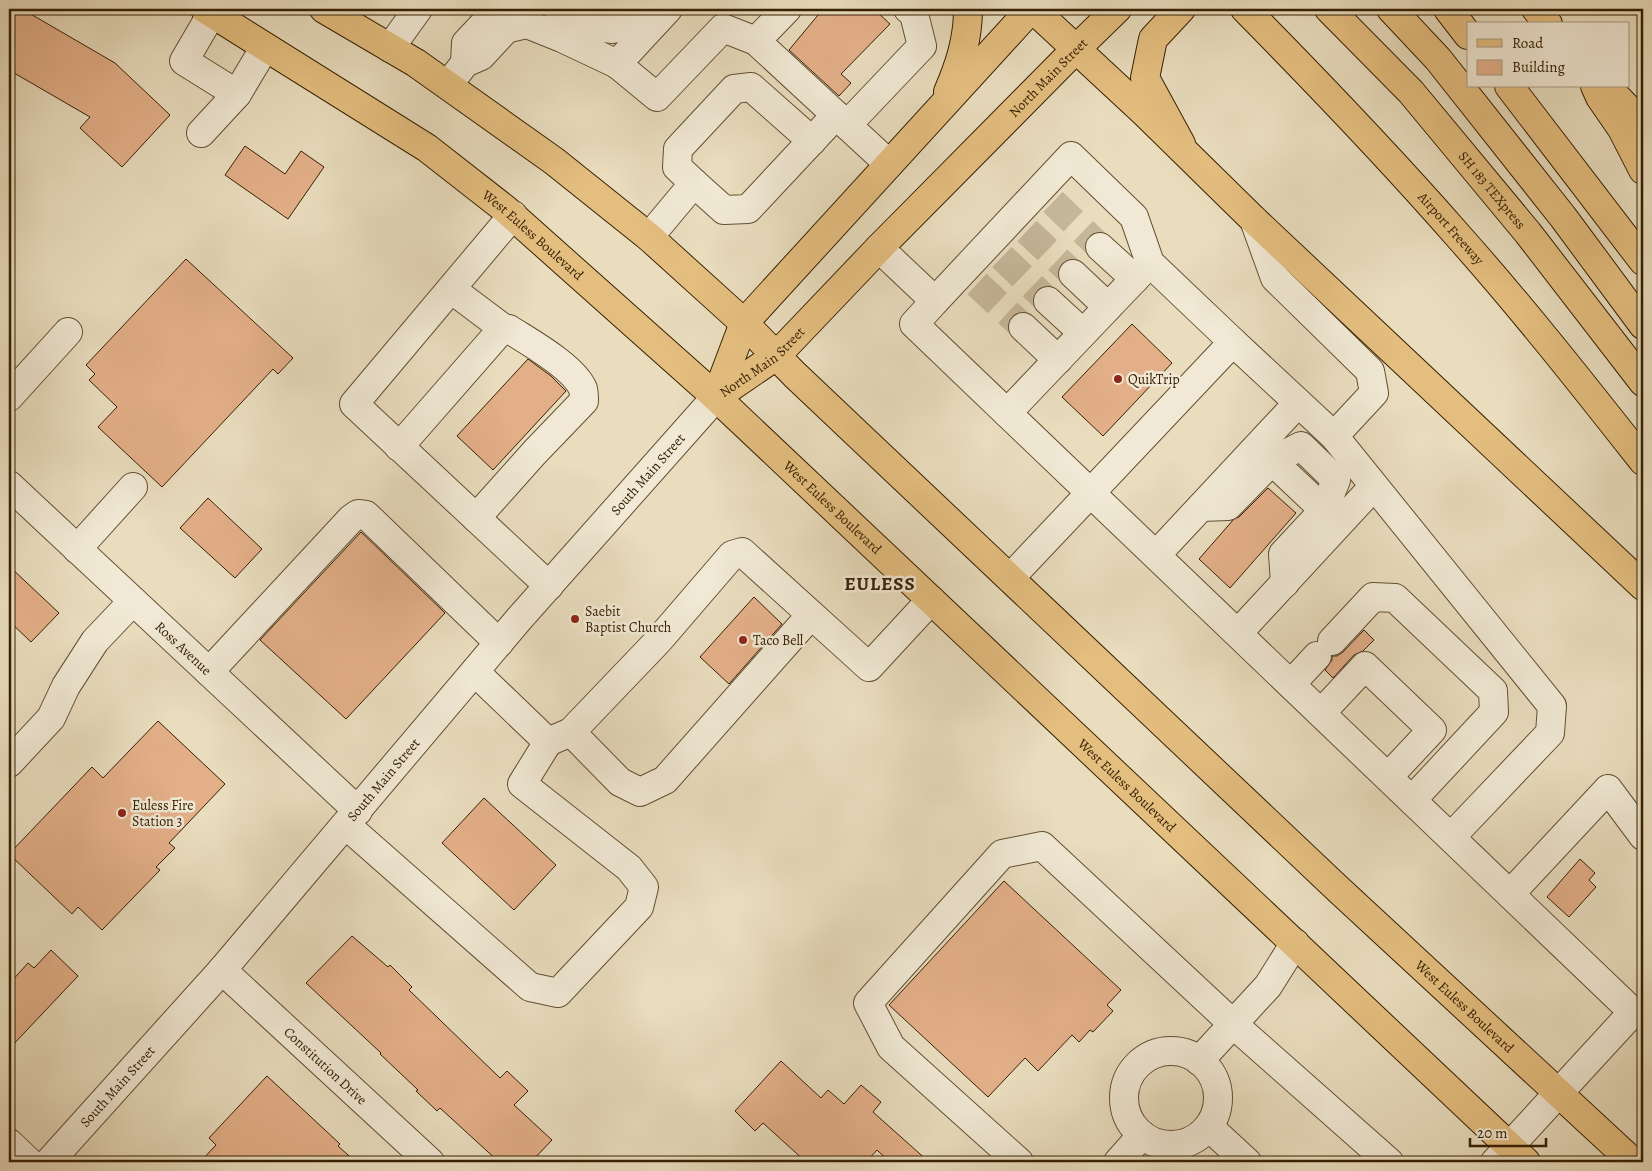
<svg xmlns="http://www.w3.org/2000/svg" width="1652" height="1171" font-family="Alegreya,serif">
  <rect width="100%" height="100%" fill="#e9ddbe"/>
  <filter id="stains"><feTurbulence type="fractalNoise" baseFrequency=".004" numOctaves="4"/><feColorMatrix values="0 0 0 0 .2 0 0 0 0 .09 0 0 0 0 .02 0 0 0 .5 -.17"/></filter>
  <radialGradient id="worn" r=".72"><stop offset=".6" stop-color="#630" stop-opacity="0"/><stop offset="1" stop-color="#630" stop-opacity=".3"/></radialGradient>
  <g fill="#e3af89" stroke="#362003">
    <path d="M9,9H22L115,63L170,115L122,167L80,128L90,117L9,70Z"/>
    <path d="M823,9H874L890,24L841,74L851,83L839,96L789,50Z"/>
    <path d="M245,146L285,174L301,151L324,167L288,219L225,175Z"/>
    <path d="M186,259L293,358L278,374L273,369L162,487L98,427L117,407L89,380L95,374L86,365Z"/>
    <path d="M1132,324L1172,363L1103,436L1062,397Z"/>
    <path d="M528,359L551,376L566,391L493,470L457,436Z"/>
    <path d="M1268,488L1296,513L1230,588L1199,559L1234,519L1239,517Z"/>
    <path d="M208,498L262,549L235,578L180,528Z"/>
    <path d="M361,532L445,613L346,719L260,640Z"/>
    <path d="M9,566L59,613L31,642L9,621Z"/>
    <path d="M754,597L782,624L729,684L700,657Z"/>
    <path d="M1364,630L1374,640L1363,651L1354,655L1333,678L1325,670L1332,660V656H1337L1343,652Z"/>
    <path d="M158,721L225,784L169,843L175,848L156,867L160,870L102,930L78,907L72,914L9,854L92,767L103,778Z"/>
    <path d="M484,798L556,865L514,910L442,843Z"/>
    <path d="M1580,859L1595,873L1589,880L1596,887L1569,917L1547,897Z"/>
    <path d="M1004,881L1121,990L1107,1005L1113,1011L1093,1032L1090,1030L1079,1042L1072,1035L1038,1071L1025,1058L988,1097L889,1005Z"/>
    <path d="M352,936L388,967L390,965L412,987L409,990L500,1078L507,1071L528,1091L514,1105L552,1140L531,1162H499L440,1108L437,1111L416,1091L418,1090L380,1054L381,1053L306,983Z"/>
    <path d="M51,950L78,976L9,1049V984L28,963L34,968Z"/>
    <path d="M781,1061L821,1098L828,1090L844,1104L861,1085L881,1102L873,1112L929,1162H890L877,1150L866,1162H806L763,1123L755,1131L735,1111Z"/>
    <path d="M267,1076L340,1144L338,1146L356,1162H200L216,1145L209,1138Z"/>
  </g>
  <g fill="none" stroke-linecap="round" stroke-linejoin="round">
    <g stroke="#c5b799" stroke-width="28" stroke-dasharray="28 14" stroke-linecap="butt">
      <path d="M1053,202L1100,247"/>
      <path d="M1027,231L1073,274"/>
      <path d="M1002,257L1048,301"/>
      <path d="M977,284L1023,327"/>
    </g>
    <g stroke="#634f32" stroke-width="30">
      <g id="minor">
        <path d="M557,9L563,20L574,25L613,29L628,25L647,9"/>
        <path d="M212,13L184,61L237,94"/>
        <path d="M756,41L889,164"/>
        <path d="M390,48L418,9"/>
        <path d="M465,63L466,43L498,9"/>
        <path d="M617,64L657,97L723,28L756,41L787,9"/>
        <path d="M448,85L465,63L481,56L506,29L527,24L562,38L617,64L668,9"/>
        <path d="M847,125L922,46L914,14L908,9"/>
        <path d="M201,133L237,94L265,47"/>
        <path d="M694,183L677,167L678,149L734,89L751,87L812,141"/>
        <path d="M513,215L354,404L549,586"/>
        <path d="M1254,220L1275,278L1370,371L1374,393L1334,436"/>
        <path d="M649,237L694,183L724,210L748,209L836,115"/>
        <path d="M1100,247L1135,279"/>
        <path d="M879,248L935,301L914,324L1633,1012L1495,1162"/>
        <path d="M1073,274L1108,307"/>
        <path d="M935,301L1071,156L1134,217L1150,263L1233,342"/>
        <path d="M1048,301L1083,333"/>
        <path d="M1023,327L1058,360"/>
        <path d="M9,397L68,332"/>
        <path d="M1007,413L1150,263"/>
        <path d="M399,447L503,328L451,289"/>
        <path d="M1272,461L1301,446L1336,480L1324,510"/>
        <path id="s1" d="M9,485L358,811"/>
        <path d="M1201,507L1228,506L1272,461L1324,510L1283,554L1285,583"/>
        <path d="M476,518L535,452L584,401C584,397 584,392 583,389C574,367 529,342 509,329L503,328"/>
        <path d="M77,549L133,487"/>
        <path d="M1156,555L1298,403"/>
        <path d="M1010,578L1233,342L1334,436L1552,706L1550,733L1451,837"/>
        <path d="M1238,633L1374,486"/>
        <path d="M1332,641L1373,597L1395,598L1493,691L1494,712L1412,800"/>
        <path d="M209,672L351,519L358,514L366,515L499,643"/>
        <path d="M475,672L548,742L571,732L658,641L732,555L742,552L869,667L931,600"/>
        <path d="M1291,684L1317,656"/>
        <path d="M1321,713L1365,666L1432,730L1388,777"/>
        <path d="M571,732L620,782L640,792L665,780L811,615"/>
        <path d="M9,763L51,718L66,686L95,641L133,601"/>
        <path d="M346,825L530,987L558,993L639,907L644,887L629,868L522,784L548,742"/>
        <path d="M1510,894L1608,789L1643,836"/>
        <path id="s2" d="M222,970L430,1162"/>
        <circle cx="1171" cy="1098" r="47"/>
        <path d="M1199,1061L1233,1024L1389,1162"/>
        <path d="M1209,1127L1247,1162"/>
        <path d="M9,1143L29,1162"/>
        <path id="s3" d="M49,1162L222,970L519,619L716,397"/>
        <path d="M1019,1162L891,1047L868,1003L1002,854L1042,846L1233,1024L1268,986L1295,943"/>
        <path d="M1118,1162L1142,1135"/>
      </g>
    </g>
    <g stroke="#362003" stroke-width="30">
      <g id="major">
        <path id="s4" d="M205,9L427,148L505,209L716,397L1526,1162"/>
        <path id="s5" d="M324,9L416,63L554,161L649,237L744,323L795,375L1338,889L1633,1162"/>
        <path d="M1033,9L1076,49"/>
        <path d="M1536,9L1548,24"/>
        <path d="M1606,86L1629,110L1643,133"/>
        <path d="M948,92C960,64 968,39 968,9"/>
        <path d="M1181,144L1145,78L1153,39L1181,9"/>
        <path id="s6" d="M716,397L776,356L879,248L1076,49L1117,9"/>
        <path d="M716,397L744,323L1031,9"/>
      </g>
    </g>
    <g stroke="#362003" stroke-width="30">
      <g id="highway">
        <path id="s7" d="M1245,9C1318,83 1391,159 1460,238C1524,310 1583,385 1643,461"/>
        <path id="s8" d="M1329,9L1411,92L1528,233L1643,382"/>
        <path d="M1391,9L1438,59L1563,217L1643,325"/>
        <path d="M1448,9L1468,35"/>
        <path d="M1076,49L1146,114L1254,220L1643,586"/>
        <path d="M1509,86L1643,261"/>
        <path d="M1595,86L1600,97L1622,129L1643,170"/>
      </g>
    </g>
    <use href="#minor" stroke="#f1e9d5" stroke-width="28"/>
    <use href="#major" stroke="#e4be7f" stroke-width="28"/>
    <use href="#highway" stroke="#e4be7f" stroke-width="28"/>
  </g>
  <g fill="#8f2418" stroke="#f1e9d5" stroke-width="2">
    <circle cx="1118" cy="379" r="5"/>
    <circle cx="575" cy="619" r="5"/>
    <circle cx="743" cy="640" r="5"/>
    <circle cx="122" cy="813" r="5"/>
  </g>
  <g text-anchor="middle" stroke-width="5" stroke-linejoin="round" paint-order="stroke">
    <g font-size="14" fill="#362003" stroke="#f1e9d5">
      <text dy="5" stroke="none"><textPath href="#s6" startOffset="462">North Main Street</textPath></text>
      <text dy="5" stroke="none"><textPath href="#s8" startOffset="244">SH 183 TEXpress</textPath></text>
      <text dy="5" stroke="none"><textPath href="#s7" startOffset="301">Airport Freeway</textPath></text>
      <text dy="5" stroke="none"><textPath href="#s4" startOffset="399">West Euless Boulevard</textPath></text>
      <text dy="5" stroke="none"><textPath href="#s6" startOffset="58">North Main Street</textPath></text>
      <text dy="5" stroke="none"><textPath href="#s3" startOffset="912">South Main Street</textPath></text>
      <text dy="5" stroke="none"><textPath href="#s4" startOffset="804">West Euless Boulevard</textPath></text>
      <text dy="5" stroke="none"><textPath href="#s1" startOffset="239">Ross Avenue</textPath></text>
      <text dy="5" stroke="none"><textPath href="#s3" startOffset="508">South Main Street</textPath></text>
      <text dy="5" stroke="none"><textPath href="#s4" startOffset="1209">West Euless Boulevard</textPath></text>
      <text dy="5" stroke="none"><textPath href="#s5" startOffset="1519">West Euless Boulevard</textPath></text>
      <text dy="5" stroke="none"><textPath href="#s2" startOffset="141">Constitution Drive</textPath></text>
      <text dy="5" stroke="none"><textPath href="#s3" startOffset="102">South Main Street</textPath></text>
    </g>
    <g font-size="14" fill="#362003" stroke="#f1e9d5" text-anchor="start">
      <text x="1128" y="384">QuikTrip</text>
      <text x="585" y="616">Saebit<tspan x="585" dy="16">Baptist Church</tspan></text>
      <text x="753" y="645">Taco Bell</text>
      <text x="132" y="810">Euless Fire<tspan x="132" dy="16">Station 3</tspan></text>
    </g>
    <g font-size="19" font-weight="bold" letter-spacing="1" fill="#362003" stroke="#f1e9d5">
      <text x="880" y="590">EULESS</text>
    </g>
  </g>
  <rect width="1652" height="1171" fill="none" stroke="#e9ddbe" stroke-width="30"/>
  <rect x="10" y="10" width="1632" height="1151" fill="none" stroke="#362003" stroke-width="2.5"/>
  <rect x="15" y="15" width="1622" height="1141" fill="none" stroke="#362003"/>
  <rect x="1467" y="22" width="162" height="65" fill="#f1e9d5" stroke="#a69981"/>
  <rect x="1477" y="39" width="25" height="8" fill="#e4be7f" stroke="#a69981"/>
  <text x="1512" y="48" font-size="15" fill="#362003">Road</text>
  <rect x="1477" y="60" width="25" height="15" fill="#e3af89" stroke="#a69981"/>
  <text x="1512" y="72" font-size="15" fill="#362003">Building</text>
  <path d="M1470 1138v8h76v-8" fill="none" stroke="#362003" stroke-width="2.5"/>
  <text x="1477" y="1138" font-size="15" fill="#362003" stroke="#f1e9d5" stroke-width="4" paint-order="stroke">20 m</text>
  <rect width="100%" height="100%" filter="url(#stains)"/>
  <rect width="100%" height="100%" fill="url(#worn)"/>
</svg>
